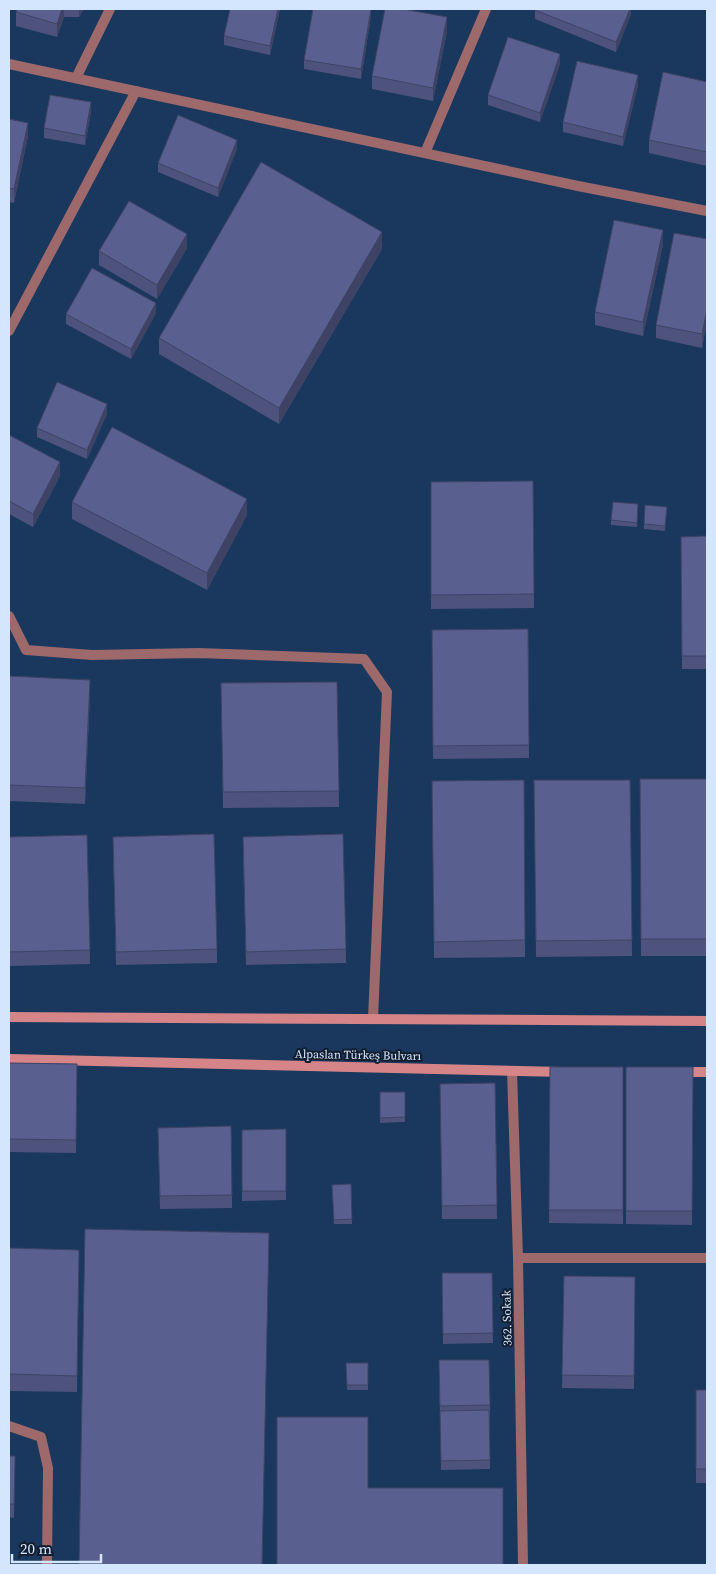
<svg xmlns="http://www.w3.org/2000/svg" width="716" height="1574" font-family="'Source Serif 4',serif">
  <rect width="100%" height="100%" fill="#1a375e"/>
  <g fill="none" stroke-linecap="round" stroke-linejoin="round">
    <g stroke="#9d696b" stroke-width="10">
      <path d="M9,64L578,186L707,211"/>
      <path d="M76,78L110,9"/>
      <path d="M425,153L486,9"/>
      <path d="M9,331L136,91"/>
      <path d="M9,616L26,650L92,655L198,653L364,659L387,692L373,1019"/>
      <path d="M512,1071L518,1258L523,1565"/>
      <path d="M518,1258H707"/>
      <path d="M9,1426L41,1437L48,1468L47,1565"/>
    </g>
    <g stroke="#d58487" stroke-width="10">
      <path d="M9,1017L707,1021"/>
      <path d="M9,1059L563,1072"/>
      <path d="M680,1072H707"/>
    </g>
  </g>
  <g fill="#4d537c">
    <path d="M17,9H84L79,17H64L57,37L16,26V12Z"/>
    <path d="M280,9L270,55L224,45V36Z"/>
    <path d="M371,9V16L361,79L304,69V60Z"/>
    <path d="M631,9V14L616,52L535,19V10Z"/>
    <path d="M447,31L433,101L372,89V76Z"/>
    <path d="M560,64L540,122L488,105V95Z"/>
    <path d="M707,82V166L649,153V140Z"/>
    <path d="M638,85L623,146L563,132V122Z"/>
    <path d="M91,112L85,145L44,138V128Z"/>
    <path d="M9,119L28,136L14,203L9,202Z"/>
    <path d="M237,149L218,197L158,172V163Z"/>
    <path d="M707,239V322L702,348L656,338V325Z"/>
    <path d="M663,244L643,336L595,325V312Z"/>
    <path d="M187,248L157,299L99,265V251Z"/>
    <path d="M382,249L279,424L159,354V338Z"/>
    <path d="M156,313L131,359L66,324V314Z"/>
    <path d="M107,414L87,459L37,437V428Z"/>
    <path d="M9,435L60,476L33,527L9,514Z"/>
    <path d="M533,481L534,608L431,609V482Z"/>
    <path d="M72,502L247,515L207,590L72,519Z"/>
    <path d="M638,504L637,527L611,525V520Z"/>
    <path d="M667,507L665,531L644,529V524Z"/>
    <path d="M707,536V669H682L681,537Z"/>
    <path d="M528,629L529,758L433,759L432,630Z"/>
    <path d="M9,676L90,696L85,804L9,801Z"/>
    <path d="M337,682L339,807L223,808L221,683Z"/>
    <path d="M640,779H707V956H641Z"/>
    <path d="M534,780H630L632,956L536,957Z"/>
    <path d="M432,781L525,940V957L434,958Z"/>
    <path d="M9,837L90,950V964L9,966Z"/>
    <path d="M113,850L217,949V963L116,965Z"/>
    <path d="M243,850L346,949V963L246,965Z"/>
    <path d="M9,1063L77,1064L76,1153L9,1152Z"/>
    <path d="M550,1067H623V1224L549,1223Z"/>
    <path d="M626,1067H693L692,1225L626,1224Z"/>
    <path d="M495,1083L497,1219H442L440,1084Z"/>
    <path d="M380,1092H405V1122L380,1123Z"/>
    <path d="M286,1129V1200L242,1201V1130Z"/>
    <path d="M158,1141L232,1195V1208L160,1209Z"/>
    <path d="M351,1184L352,1224H334L332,1185Z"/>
    <path d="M9,1248L79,1250L77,1392L9,1391Z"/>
    <path d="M442,1273H492L493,1343L443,1344Z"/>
    <path d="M564,1276L635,1277L634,1389L562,1388Z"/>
    <path d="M439,1360L490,1405V1469L441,1470Z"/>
    <path d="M346,1363H368V1390H347Z"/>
    <rect x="696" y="1390" width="11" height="93"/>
    <path d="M9,1456H15L14,1518L9,1517Z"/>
  </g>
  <g fill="#3e4365">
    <path d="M62,9H64V17L57,37V24Z"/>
    <path d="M79,9H84L79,17Z"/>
    <path d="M278,9H280L270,55V46Z"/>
    <path d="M371,9V16L361,79V69Z"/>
    <path d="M630,9H631V14L616,52V42Z"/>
    <path d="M447,17V31L433,101V88Z"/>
    <path d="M560,54V64L540,122V113Z"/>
    <path d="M638,75V85L623,146V137Z"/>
    <path d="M91,102V112L85,145V136Z"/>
    <path d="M28,123V136L14,203V189Z"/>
    <path d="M237,140V149L218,197V188Z"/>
    <path d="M663,230V244L643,336V322Z"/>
    <path d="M382,232V249L279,424V408Z"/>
    <path d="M187,234V248L157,299V285Z"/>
    <path d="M156,303V313L131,359V349Z"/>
    <path d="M707,309V322L702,348V334Z"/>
    <path d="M107,404V414L87,459V450Z"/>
    <path d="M60,462V476L33,527V514Z"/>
    <path d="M247,499V515L207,590V573Z"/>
    <path d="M90,680V696L85,804V788Z"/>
  </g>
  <g fill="#596090" stroke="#3e4365">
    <path d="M17,9H62L57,24L16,12Z"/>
    <path d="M230,9H278L270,46L224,36Z"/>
    <path d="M313,9H371L361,69L304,60Z"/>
    <path d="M385,9H403L447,17L433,88L372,76Z"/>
    <path d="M535,9H630L616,42L535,10Z"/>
    <path d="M508,37L560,54L540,113L488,95Z"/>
    <path d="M577,61L638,75L623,137L563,122Z"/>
    <path d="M663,72L707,82V152L649,140Z"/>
    <path d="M50,95L91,102L85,136L44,128Z"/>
    <path d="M178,115L237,140L218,188L158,163Z"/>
    <path d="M9,119L28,123L14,189L9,188Z"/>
    <path d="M261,162L382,232L279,408L159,338Z"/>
    <path d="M129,201L187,234L157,285L99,251Z"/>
    <path d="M614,220L663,230L643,322L595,312Z"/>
    <path d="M674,233L707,239V309L702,334L656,325Z"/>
    <path d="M92,268L156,303L131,349L66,314Z"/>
    <path d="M57,382L107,404L87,450L37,428Z"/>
    <path d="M112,427L247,499L207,573L72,502Z"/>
    <path d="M9,435L60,462L33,514L9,501Z"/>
    <path d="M533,481L534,594L431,595V482Z"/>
    <path d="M613,502L638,504L637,523L611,520Z"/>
    <path d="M645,505L667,507L665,526L644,524Z"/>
    <path d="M707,536V656H682L681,537Z"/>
    <path d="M528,629L529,745L433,746L432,630Z"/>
    <path d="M9,676L90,680L85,788L9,785Z"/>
    <path d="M337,682L339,791L223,792L221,683Z"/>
    <path d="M640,779H707V939H641Z"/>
    <path d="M524,780L525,940L434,942L432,781Z"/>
    <path d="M534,780H630L632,940L536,941Z"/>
    <path d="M214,834L217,949L116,952L113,837Z"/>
    <path d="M343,834L346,949L246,952L243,837Z"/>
    <path d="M87,835L90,950L9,952V837Z"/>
    <path d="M9,1063L77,1064L76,1140L9,1139Z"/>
    <path d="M550,1067H623V1210H549Z"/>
    <path d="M626,1067H693L692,1211H626Z"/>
    <path d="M495,1083L497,1205L442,1206L440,1084Z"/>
    <path d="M380,1092H405V1117L380,1118Z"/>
    <path d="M231,1126L232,1195L160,1196L158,1128Z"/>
    <path d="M286,1129V1191H242V1130Z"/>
    <path d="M351,1184L352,1219L334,1220L332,1185Z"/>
    <path d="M85,1229L269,1233L262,1565H79Z"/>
    <path d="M9,1248L79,1250L77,1376L9,1374Z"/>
    <path d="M442,1273H492L493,1333L443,1334Z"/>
    <path d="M564,1276L635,1277L634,1376L562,1375Z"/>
    <path d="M439,1360H489L490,1405L440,1406Z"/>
    <path d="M346,1363H368V1385H347Z"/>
    <rect x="696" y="1390" width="11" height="79"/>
    <path d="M489,1410L490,1460L441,1461L440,1411Z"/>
    <path d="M277,1417H368V1488H503V1565H277Z"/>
    <path d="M9,1456H15L14,1504H9Z"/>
  </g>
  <g text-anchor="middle" stroke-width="4" stroke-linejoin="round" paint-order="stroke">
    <g font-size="12" fill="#d4e5fe" stroke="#121e30">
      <text transform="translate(358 1055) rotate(1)" y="4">Alpaslan Türkeş Bulvarı</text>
      <text transform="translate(507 1318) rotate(-91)" y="4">362. Sokak</text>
    </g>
  </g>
  <rect width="716" height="1574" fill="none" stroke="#d4e5fe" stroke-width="20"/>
  <path d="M12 1554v8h89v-8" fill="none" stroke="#d4e5fe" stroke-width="2.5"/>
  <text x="20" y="1554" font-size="15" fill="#d4e5fe" stroke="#121e30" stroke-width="4" paint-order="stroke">20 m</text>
</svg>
